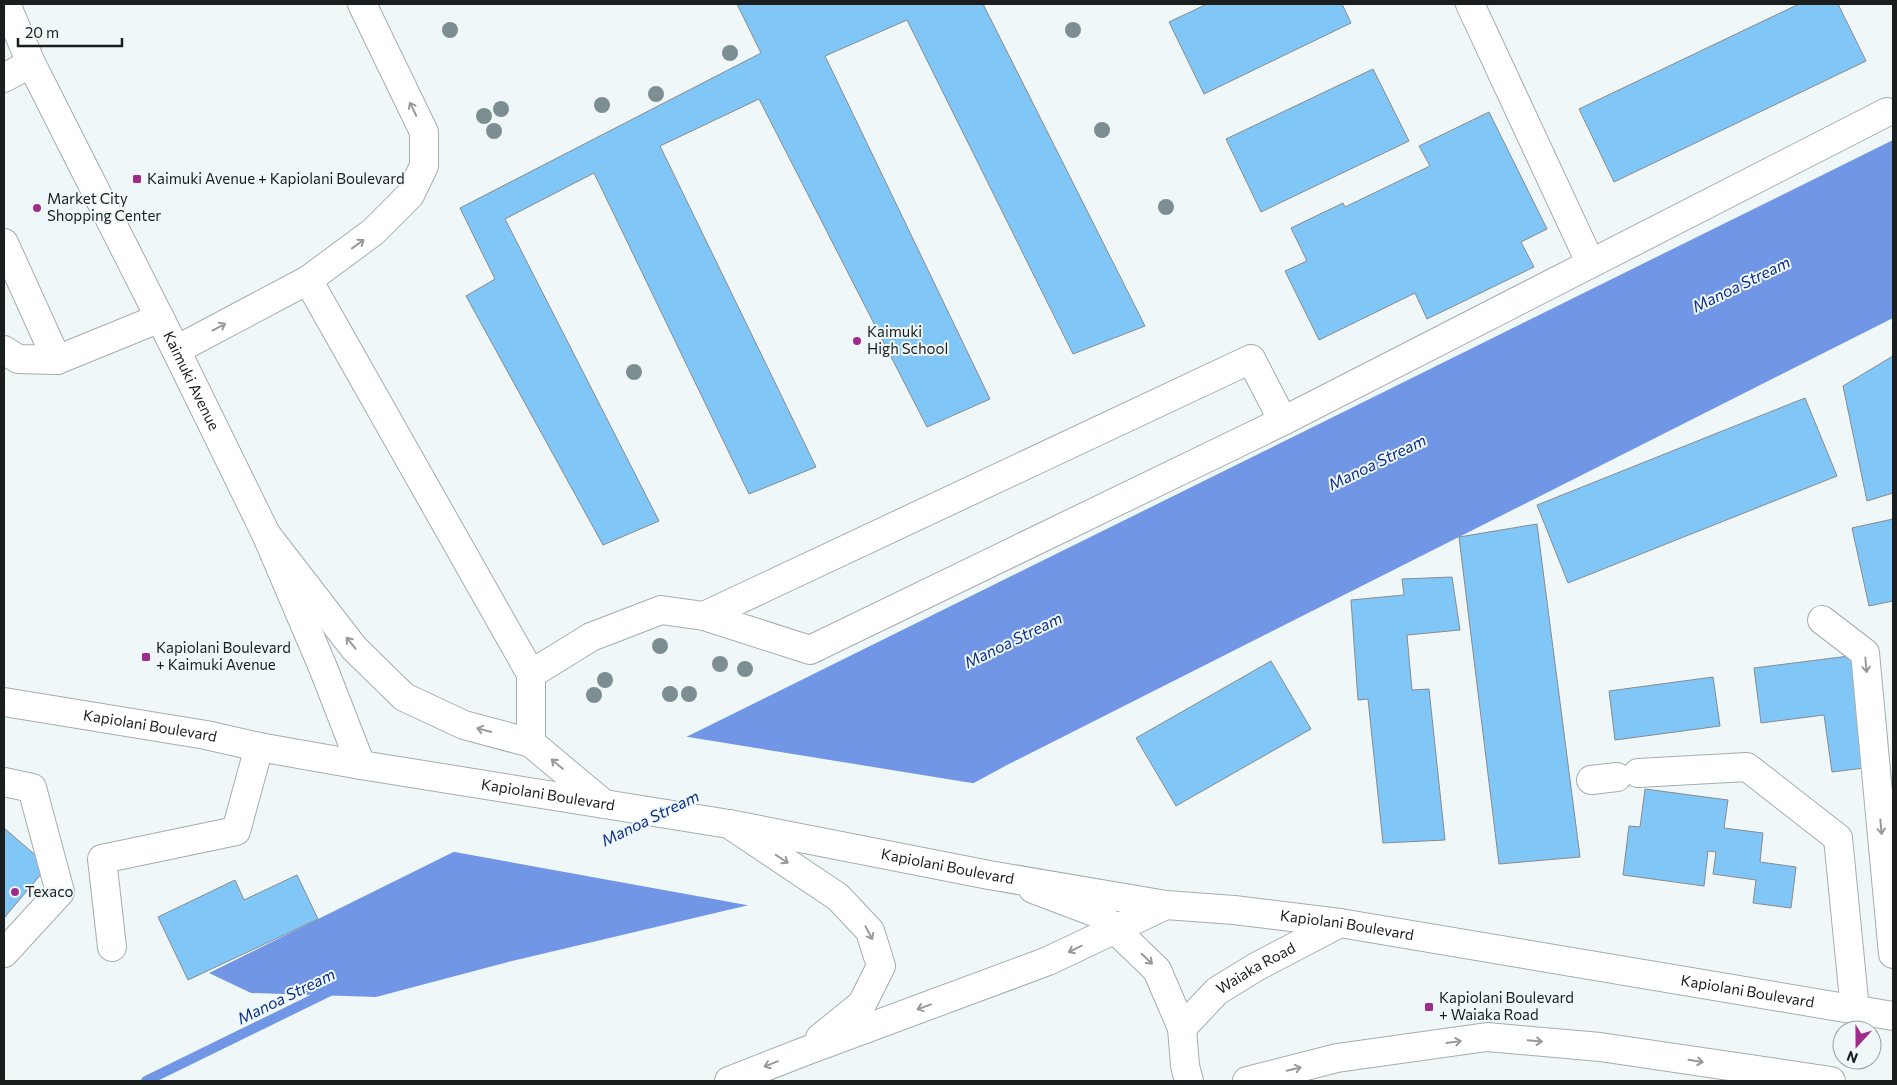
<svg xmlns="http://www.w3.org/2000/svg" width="1897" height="1085" font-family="Commissioner,sans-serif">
  <rect width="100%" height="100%" fill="#eff7f9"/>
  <path fill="#7096e5" d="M1893,140V318L1007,765L749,905L512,961L376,997L251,993L209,973Z"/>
  <path fill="#eff7f9" d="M682,736L978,784L752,906L449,851Z"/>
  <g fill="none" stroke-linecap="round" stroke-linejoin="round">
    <path stroke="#7096e5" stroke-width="10" d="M146,1081L334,989"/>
  </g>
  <g fill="#80c7f8" stroke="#868b90">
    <path d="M737,4H983L1145,326L1073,354L907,20L825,56L990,399L927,427L759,99L660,146L816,467L749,494L594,173L505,219L659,521L603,545L466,296L495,279L460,208L761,53Z"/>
    <path d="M1207,4H1342L1351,23L1204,94L1169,22Z"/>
    <path d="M1799,4H1838L1866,61L1614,182L1579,109Z"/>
    <path d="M1373,69L1409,141L1261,212L1226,139Z"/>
    <path d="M1489,112L1547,229L1521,242L1534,267L1427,319L1415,293L1319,340L1285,271L1307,261L1291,228L1343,203L1345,207L1430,166L1419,146Z"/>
    <path d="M1893,356V493L1867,501L1843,386Z"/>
    <path d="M1805,398L1837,476L1568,583L1537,505Z"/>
    <path d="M1893,519V601L1869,606L1852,528Z"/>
    <path d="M1537,524L1580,857L1499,864L1459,537Z"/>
    <path d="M1452,577L1460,630L1407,635L1412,690L1429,689L1445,840L1383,843L1368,699L1358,700L1351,600L1404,595L1402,579Z"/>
    <path d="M1857,655L1872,767L1832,772L1824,715L1761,723L1754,668Z"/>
    <path d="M1271,661L1311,729L1176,806L1136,738Z"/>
    <path d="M1713,677L1720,726L1615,740L1609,691Z"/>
    <path d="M1645,789L1728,800L1724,828L1763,833L1760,862L1796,867L1791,908L1753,903L1756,880L1713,874L1716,852L1708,851L1704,886L1623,875L1629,826L1640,827Z"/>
    <path d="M4,828L48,866L4,918Z"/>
    <path d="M297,875L318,919L188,980L158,917L235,880L244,900Z"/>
  </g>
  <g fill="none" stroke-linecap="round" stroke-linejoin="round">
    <g stroke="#a5adaf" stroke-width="30">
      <g id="minor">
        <path id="s1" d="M6,4L31,63L176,350L266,534L322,665L361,765"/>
        <path d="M1470,4L1590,262"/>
        <path d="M4,78L31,63"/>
        <path d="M4,243L57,360"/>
        <path d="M308,280L531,674V743"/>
        <path d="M4,350L18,359L57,360L160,318"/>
        <path d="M176,350L308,280L373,232L410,195L424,166V132L362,4"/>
        <path d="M704,616L1251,359L1283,421"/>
        <path d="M1822,620L1865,653L1893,954"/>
        <path d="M531,674L591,637L661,610L704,616L810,650L1283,421L1887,112"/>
        <path d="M1638,773L1747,767L1838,838L1855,1010"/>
        <path d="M1591,780L1617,777"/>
        <path d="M4,782L32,788L60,892L4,953"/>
        <path d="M1033,889L1099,914L1157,970L1182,1028L1185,1066L1189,1081"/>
        <path d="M112,947L102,859L236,831L259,747"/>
        <path id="s2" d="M1182,1028L1217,991L1256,967L1340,923"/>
      </g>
    </g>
    <g stroke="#a5adaf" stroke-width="30">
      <g id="major">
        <path d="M266,534L354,648L404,697L464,725L531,743L604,804"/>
        <path id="s3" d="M4,702L206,735L259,747L361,765L729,824L989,875L1166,905L1234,910L1340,923L1893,1016"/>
      </g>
    </g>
    <g stroke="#a5adaf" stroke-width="30">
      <g id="highway">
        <path d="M729,824L838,897L870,931L881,966L862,1004L820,1038"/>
        <path d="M729,1081L803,1052L1048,961L1166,905"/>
        <path d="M1247,1081L1337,1058L1487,1037L1600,1047L1831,1081"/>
      </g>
    </g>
    <use href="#minor" stroke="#fff" stroke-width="28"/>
    <use href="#major" stroke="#fff" stroke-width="28"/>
    <use href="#highway" stroke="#fff" stroke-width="28"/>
  </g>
  <g fill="#7d8e92">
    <circle cx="450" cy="30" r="8"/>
    <circle cx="1073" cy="30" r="8"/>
    <circle cx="730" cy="53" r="8"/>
    <circle cx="656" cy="94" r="8"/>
    <circle cx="602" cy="105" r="8"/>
    <circle cx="501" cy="109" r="8"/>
    <circle cx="484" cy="116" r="8"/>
    <circle cx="1102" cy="130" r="8"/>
    <circle cx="494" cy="131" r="8"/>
    <circle cx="1166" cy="207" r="8"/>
    <circle cx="634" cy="372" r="8"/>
    <circle cx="660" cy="646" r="8"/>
    <circle cx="720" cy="664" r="8"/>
    <circle cx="745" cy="669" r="8"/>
    <circle cx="605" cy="680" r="8"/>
    <circle cx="670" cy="694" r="8"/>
    <circle cx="689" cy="694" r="8"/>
    <circle cx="594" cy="695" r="8"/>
  </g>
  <defs><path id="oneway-shaft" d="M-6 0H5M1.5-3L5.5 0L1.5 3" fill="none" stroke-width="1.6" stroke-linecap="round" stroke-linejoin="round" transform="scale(1.25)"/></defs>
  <g stroke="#989a9a">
    <use href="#oneway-shaft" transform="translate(413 109) rotate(-116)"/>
    <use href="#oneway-shaft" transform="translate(358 244) rotate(-36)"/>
    <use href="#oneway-shaft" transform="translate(219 327) rotate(-28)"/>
    <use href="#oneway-shaft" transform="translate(351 643) rotate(-129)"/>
    <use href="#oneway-shaft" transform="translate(1866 665) rotate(85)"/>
    <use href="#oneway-shaft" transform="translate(484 730) rotate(-165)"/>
    <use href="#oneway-shaft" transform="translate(557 764) rotate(-140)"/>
    <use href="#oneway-shaft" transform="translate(1881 827) rotate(85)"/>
    <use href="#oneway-shaft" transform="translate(782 859) rotate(34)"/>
    <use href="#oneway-shaft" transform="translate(869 933) rotate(62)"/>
    <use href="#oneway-shaft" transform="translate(1075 949) rotate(154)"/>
    <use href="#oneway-shaft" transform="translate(1147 959) rotate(44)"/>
    <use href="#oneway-shaft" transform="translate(924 1007) rotate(160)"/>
    <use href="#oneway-shaft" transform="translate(1535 1041) rotate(5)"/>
    <use href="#oneway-shaft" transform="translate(1454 1042) rotate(-8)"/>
    <use href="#oneway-shaft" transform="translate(1696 1061) rotate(9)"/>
    <use href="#oneway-shaft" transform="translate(771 1064) rotate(158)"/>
    <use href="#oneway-shaft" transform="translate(1294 1069) rotate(-14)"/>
  </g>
  <g fill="#9f2c88" stroke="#eff7f9" stroke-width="2">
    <rect x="132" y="174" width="10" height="10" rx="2.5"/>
    <circle cx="37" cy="208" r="5"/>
    <circle cx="857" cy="341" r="5"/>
    <rect x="141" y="652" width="10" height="10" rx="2.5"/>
    <circle cx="15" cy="892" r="5"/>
    <rect x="1424" y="1002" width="10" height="10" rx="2.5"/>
  </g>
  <g text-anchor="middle" stroke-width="4" stroke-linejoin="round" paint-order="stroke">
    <g font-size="15" fill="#1b1e1f" stroke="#eff7f9" text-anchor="start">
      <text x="147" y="184">Kaimuki Avenue + Kapiolani Boulevard</text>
      <text x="47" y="204">Market City<tspan x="47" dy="17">Shopping Center</tspan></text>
      <text x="867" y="337">Kaimuki<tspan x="867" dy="17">High School</tspan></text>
      <text x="156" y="653">Kapiolani Boulevard<tspan x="156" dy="17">+ Kaimuki Avenue</tspan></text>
      <text x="25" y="897">Texaco</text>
      <text x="1439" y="1003">Kapiolani Boulevard<tspan x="1439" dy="17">+ Waiaka Road</tspan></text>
    </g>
    <g font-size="15" fill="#1b1e1f" stroke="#eff7f9">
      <text dy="5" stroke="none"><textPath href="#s1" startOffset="420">Kaimuki Avenue</textPath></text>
      <text dy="5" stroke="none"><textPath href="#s3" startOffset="148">Kapiolani Boulevard</textPath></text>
      <text dy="5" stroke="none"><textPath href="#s3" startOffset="552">Kapiolani Boulevard</textPath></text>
      <text dy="5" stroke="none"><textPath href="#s3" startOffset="958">Kapiolani Boulevard</textPath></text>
      <text dy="5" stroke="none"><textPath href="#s3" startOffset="1362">Kapiolani Boulevard</textPath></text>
      <text dy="5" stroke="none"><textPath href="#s2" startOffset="96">Waiaka Road</textPath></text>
      <text dy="5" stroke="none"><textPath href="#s3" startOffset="1768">Kapiolani Boulevard</textPath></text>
    </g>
    <g font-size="16" font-style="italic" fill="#0d2f89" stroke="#eff7f9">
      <text transform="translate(1741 284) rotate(-26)" y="6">Manoa Stream</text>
      <text transform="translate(1377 462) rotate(-26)" y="6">Manoa Stream</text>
      <text transform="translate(1013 640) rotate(-26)" y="6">Manoa Stream</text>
      <text transform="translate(650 818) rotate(-26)" y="6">Manoa Stream</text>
      <text transform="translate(286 996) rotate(-26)" y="6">Manoa Stream</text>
    </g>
  </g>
  <rect width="1897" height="1085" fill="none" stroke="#1b1e1f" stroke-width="10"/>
  <g transform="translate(1857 1045) rotate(201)"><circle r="24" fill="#eff7f9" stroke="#9aa0a2"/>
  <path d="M0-4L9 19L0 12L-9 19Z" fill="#9f2c88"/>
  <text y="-8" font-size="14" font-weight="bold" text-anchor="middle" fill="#1b1e1f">N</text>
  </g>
  <path d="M18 38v8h104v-8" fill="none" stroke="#1b1e1f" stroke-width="2.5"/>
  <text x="25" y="38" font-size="15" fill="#1b1e1f" stroke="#eff7f9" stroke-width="4" paint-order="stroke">20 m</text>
</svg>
